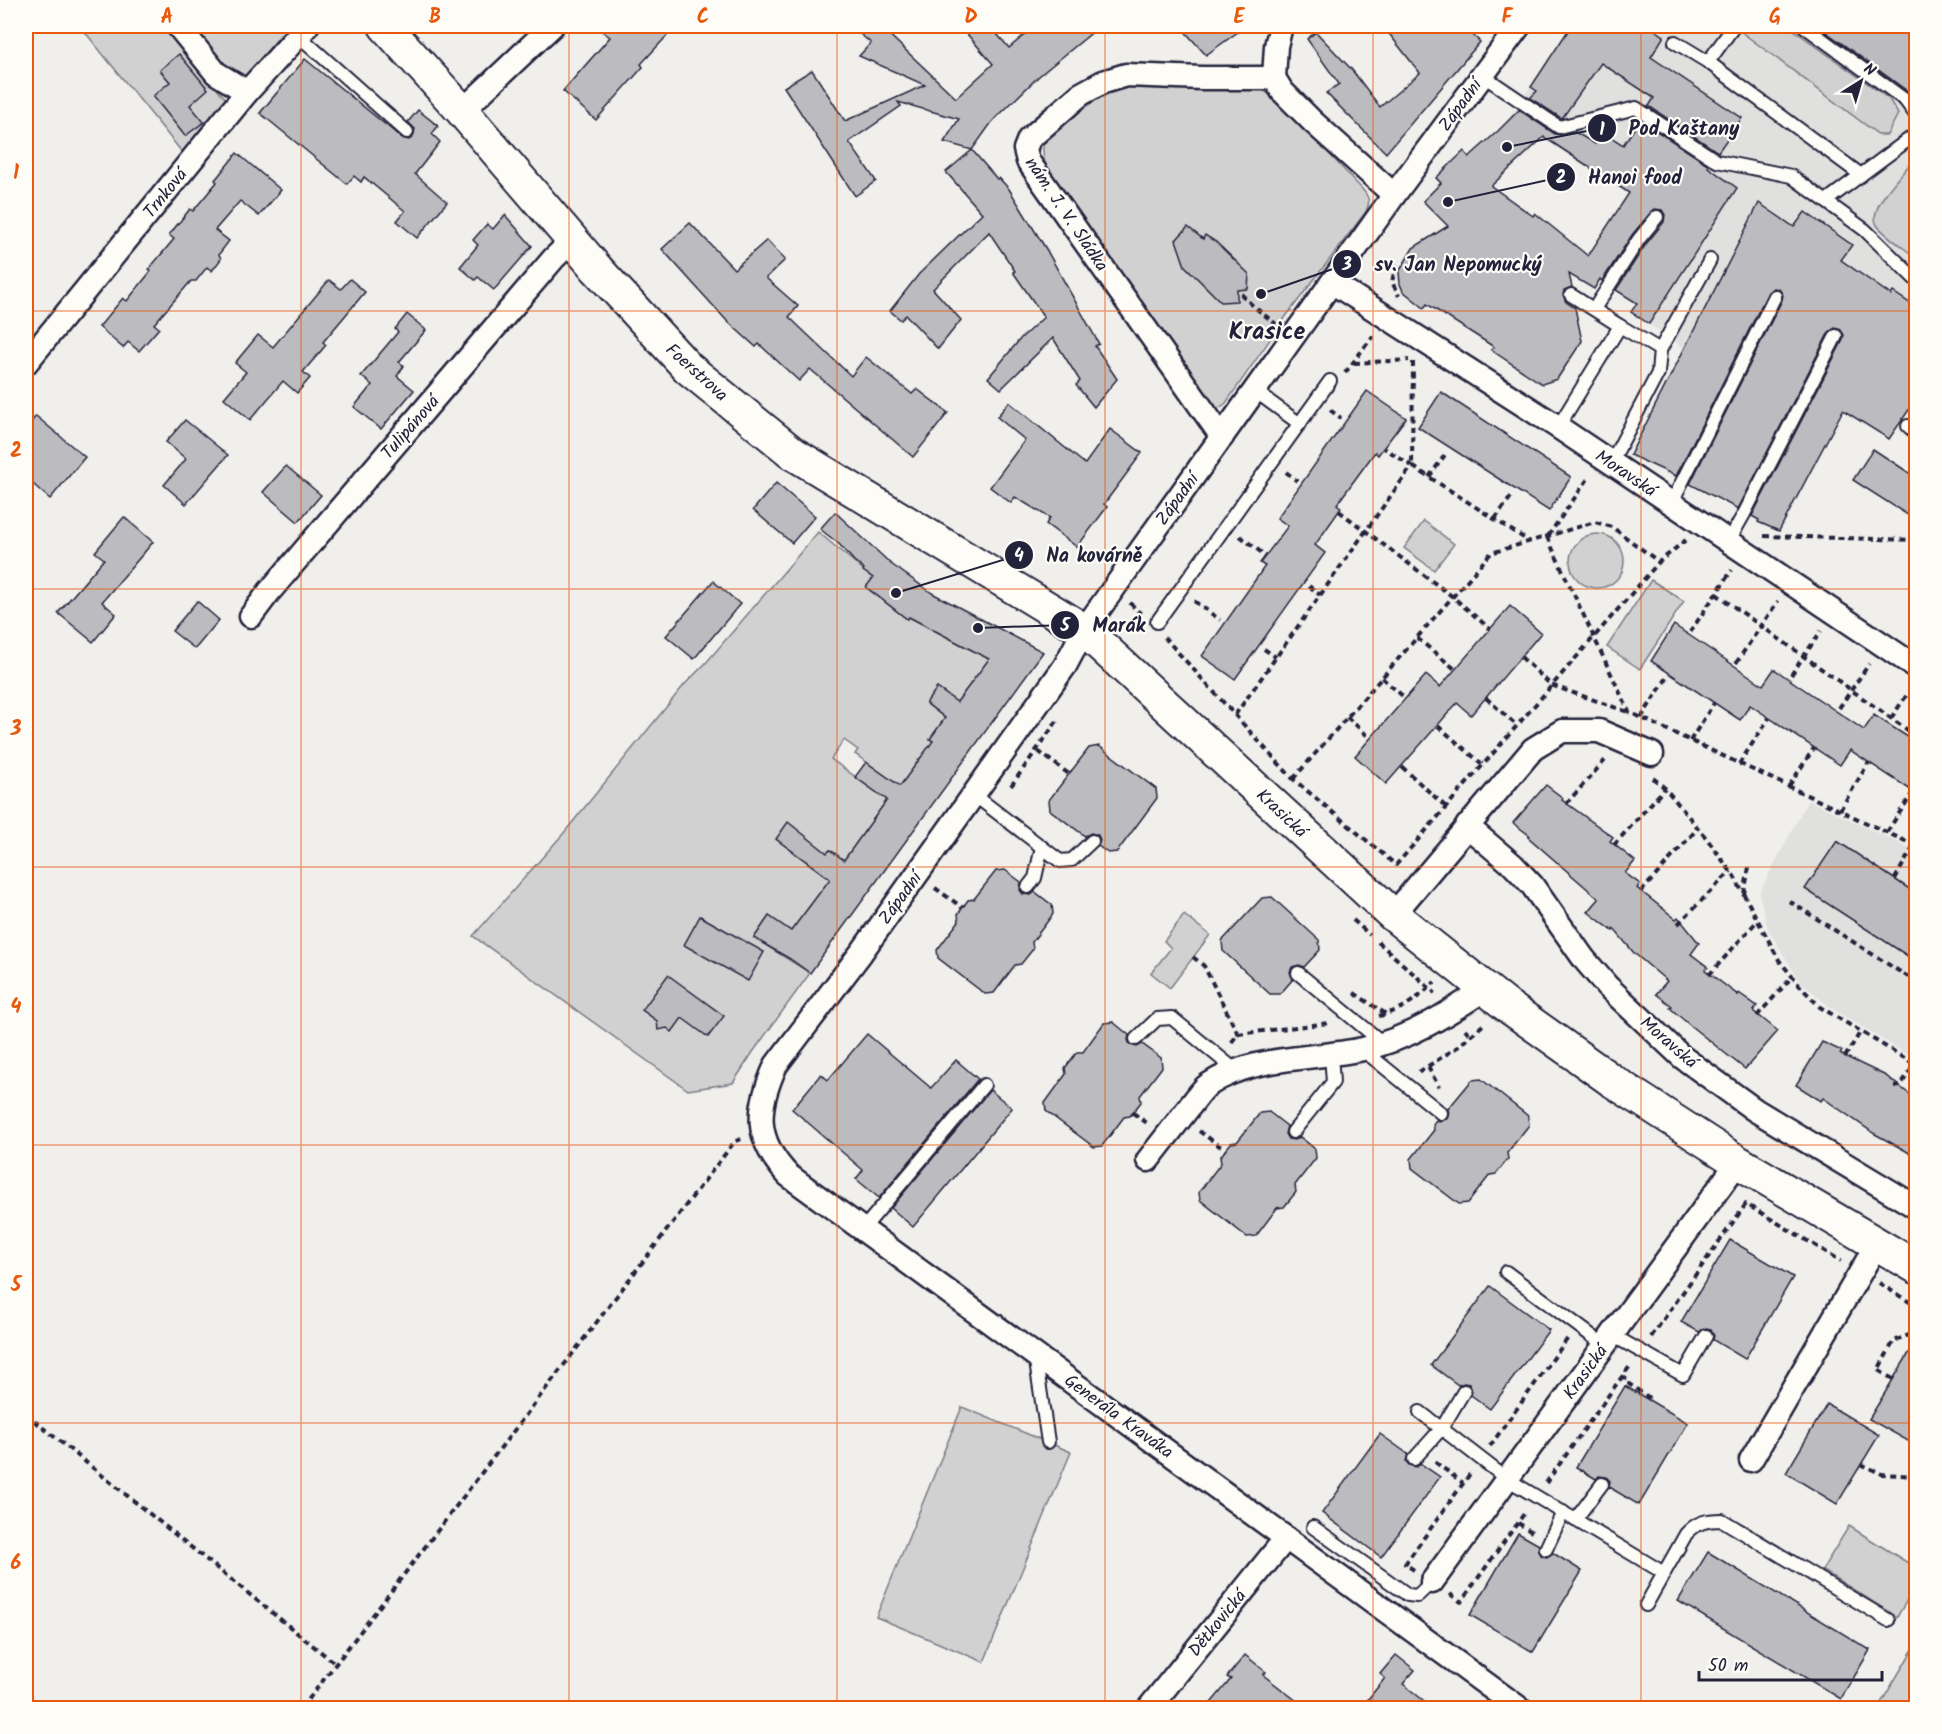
<svg xmlns="http://www.w3.org/2000/svg" width="1942" height="1734" font-family="Kalam,sans-serif">
  <rect width="100%" height="100%" fill="#f0efec"/>
  <filter id="ink" filterUnits="userSpaceOnUse"><feTurbulence type="fractalNoise" baseFrequency=".0167" numOctaves="2"/><feDisplacementMap in="SourceGraphic" scale="12" xChannelSelector="R" yChannelSelector="G"/><feConvolveMatrix kernelMatrix="1 2 1 2 8 2 1 2 1" color-interpolation-filters="sRGB"/></filter>
  <g filter="url(#ink)">
    <g fill="#e0e0df">
      <path d="M1571,26H1893L1916,43V378L1873,349L1779,532L1758,522L1734,507L1629,456L1684,348L1631,312L1680,236L1698,248L1702,241L1510,117Z"/>
      <path d="M1808,800L1916,851V1060L1831,1008L1799,980L1768,929L1759,893Z"/>
    </g>
    <g fill="#d2d1d1" stroke="#7a7a86" stroke-width="1.5">
      <path d="M80,26H165L230,104L186,157Z"/>
      <path d="M187,26H288L246,76L231,80Z"/>
      <path d="M1742,26H1788L1889,99L1898,114L1887,135H1879L1740,31Z"/>
      <path d="M1125,86L1261,89L1275,98L1287,109L1363,190C1370,198 1370,204 1365,213L1287,315L1226,403L1221,407L1214,409L1049,173C1044,162 1041,151 1044,139L1084,99Z"/>
      <path d="M1916,161V258C1907,250 1883,234 1877,225C1867,209 1901,175 1911,163Z"/>
      <path d="M1424,521L1454,544L1434,570L1404,548Z"/>
      <path d="M818,532L873,578L867,588L907,619L909,617L1002,666L988,682L977,675L957,702L937,688L926,703L945,718L930,739L943,750L922,756L900,786L855,754L858,750L844,740L831,759L887,800L844,860L830,850L827,853L776,839L830,879L791,931L769,916L754,938L810,973L753,1052L733,1083L688,1090L473,936L563,834L685,684L705,664Z"/>
      <circle cx="1597" cy="561" r="27"/>
      <path d="M1651,580L1684,601L1640,669L1607,647Z"/>
      <path d="M1184,915L1210,935L1170,988L1151,973L1171,948L1164,941Z"/>
      <path d="M962,1407L1071,1452L984,1662L876,1617Z"/>
      <path d="M1849,1526L1916,1568V1585L1897,1617L1822,1570Z"/>
      <path d="M1916,1644V1708H1878Z"/>
    </g>
    <g fill="#bcbcc0" stroke="#22223b" stroke-width="1.5" fill-rule="evenodd">
      <path d="M595,26H676L641,64L643,67L596,120L563,91L610,37Z"/>
      <path d="M850,26H880L956,98L993,64L960,26H990L1009,48L1035,26H1100L1039,76L992,122L972,150L944,142L959,119L898,102L901,106L849,142L876,181L855,196L784,87L812,70L845,121L925,85L859,56L871,43Z"/>
      <path d="M1180,26H1246L1206,55Z"/>
      <path d="M1383,26H1464L1480,42L1386,153L1326,93L1339,84L1307,39L1316,32L1352,70L1380,107L1420,73Z"/>
      <path d="M1571,26H1649L1664,36L1651,57L1742,118L1718,152L1649,106L1654,98L1601,63L1563,117L1561,118L1530,98L1537,91L1531,87Z"/>
      <path d="M1818,26H1894L1917,42V98Z"/>
      <path d="M179,54L208,89L190,105L204,122L185,136L153,96L170,82L160,70Z"/>
      <path d="M305,59L402,138L409,140L413,137L415,129L408,122L418,110L438,126L432,134L440,142L415,174L447,202L417,238L397,221L405,211L364,177L361,182L354,176L347,184L260,113Z"/>
      <path d="M1519,110L1555,134L1561,135L1575,132L1595,144L1603,132L1623,145L1640,120L1709,165L1708,167L1737,188L1649,324L1631,312L1637,303L1616,290L1646,244L1664,222L1665,215L1662,210L1655,209L1651,212L1632,235L1602,281L1600,279L1594,289L1569,274L1572,287L1564,290L1563,295L1566,302L1575,308L1582,341L1557,379L1542,384L1491,350L1494,347L1427,304L1424,308L1403,291L1400,284L1399,272L1413,248L1448,226L1423,201L1441,183L1436,178L1464,151L1469,157L1498,131ZM1544,137L1629,193L1588,256L1535,213L1533,216L1491,186Z"/>
      <path d="M972,150L997,179L999,178L1009,189L1046,249L1099,344L1095,346L1117,379L1094,407L1076,385L1080,381L1053,338L1001,389L988,378L1021,338L1044,317L1013,272L1015,271L989,232L933,289L961,320L938,349L906,315L901,320L890,311L919,274L982,213L946,172Z"/>
      <path d="M237,153L281,190L259,216L240,201L215,230L229,241L219,254L221,259L212,271L207,267L196,281H191L154,324L159,328L139,351L128,342L123,348L99,327L123,298L127,301L151,271L149,269L174,239L169,235L190,209L193,211L217,182L215,180Z"/>
      <path d="M1759,203L1794,227L1805,212L1852,245L1841,260L1891,295L1893,292L1917,308V398L1889,439L1843,410L1779,531L1758,522L1759,520L1752,516L1843,340L1844,335L1840,329L1835,328L1829,332L1738,509L1690,484L1782,300L1783,295L1779,289L1774,288L1768,292L1676,476L1630,455Z"/>
      <path d="M505,215L532,246L494,290L478,277L475,280L460,267L478,245L473,240L487,224L493,229Z"/>
      <path d="M690,223L734,269L767,240L785,260L766,278L798,306L789,317L851,376L866,357L912,394L917,389L948,413L913,457L810,369L799,381L759,344L756,347L727,321L662,249Z"/>
      <path d="M1188,227L1203,239L1205,235L1216,242L1249,274L1248,289L1237,290V301L1221,302L1185,266L1176,240Z"/>
      <path d="M350,279L365,292L323,342L326,345L303,372L310,378L297,393L283,381L250,420L224,398L246,372L235,363L258,335L273,347L329,280L341,289Z"/>
      <path d="M407,314L426,330L399,362L404,366L397,376L414,390L381,429L354,407L372,385L361,376L398,332L395,329Z"/>
      <path d="M1367,391L1406,418L1378,455L1375,452L1337,504L1341,508L1315,545L1325,553L1235,679L1202,656L1265,566L1260,563L1288,526L1277,518Z"/>
      <path d="M1441,392L1571,477L1549,511L1418,427Z"/>
      <path d="M1009,402L1085,464L1110,429L1142,453L1104,504L1107,507L1077,547L1046,524L1050,518L1015,497L1011,503L990,487L1025,440L997,417Z"/>
      <path d="M36,416L85,457L50,499L26,478V428Z"/>
      <path d="M185,420L228,455L186,504L164,485L186,459L166,442Z"/>
      <path d="M1873,449L1917,478V521L1853,480Z"/>
      <path d="M286,466L321,495L298,522L263,492Z"/>
      <path d="M776,483L815,516L792,543L753,510Z"/>
      <path d="M835,512L891,564L932,593L1043,652L810,973L790,959L754,938L769,916L791,931L830,879L776,839L788,822L827,853L830,850L844,860L887,800L855,777L866,762L900,786L933,741L930,739L945,718L926,703L937,688L957,702L989,659L909,617L907,619L866,587L873,578L863,571L864,569L854,561L839,544L820,529Z"/>
      <path d="M124,517L153,542L102,602L116,614L93,642L58,613L104,559L95,552Z"/>
      <path d="M713,581L740,604L694,659L666,636Z"/>
      <path d="M197,601L219,620L195,649L172,631Z"/>
      <path d="M1510,606L1541,633L1471,715L1457,703L1386,784L1355,756L1426,675L1440,687Z"/>
      <path d="M1674,625L1763,685L1774,669L1864,730L1874,715L1917,743V794L1850,750L1840,765L1750,705L1740,720L1651,661Z"/>
      <path d="M1099,746L1156,789L1157,798L1117,852L1108,853L1098,846L1100,840L1098,835L1091,833L1085,836L1050,810L1049,800L1089,748Z"/>
      <path d="M1546,785L1563,798L1562,800L1613,837L1610,841L1635,861L1625,873L1640,884L1637,888L1676,919L1678,917L1699,943L1691,954L1708,967L1705,970L1738,995L1739,993L1757,1006L1753,1011L1778,1031L1745,1069L1692,1027L1670,1008L1672,1006L1656,994L1667,981L1634,953L1614,929L1613,931L1588,912L1599,899L1528,837L1529,835L1513,823Z"/>
      <path d="M1837,841L1917,894V962L1805,889Z"/>
      <path d="M1005,870L1021,882L1020,890L1023,894L1031,895L1035,892L1052,905L1053,914L1032,942L1033,949L1021,964L1015,965L994,993L985,994L938,958L937,950L959,921L958,914L968,900L974,899L996,871Z"/>
      <path d="M1272,897L1319,940L1320,950L1304,967L1299,965L1292,967L1290,972L1293,979L1280,994H1270L1223,951L1222,941L1262,898Z"/>
      <path d="M700,916L764,952L748,981L684,945Z"/>
      <path d="M668,975L724,1016L708,1037L682,1018L672,1032L667,1028L658,1030L657,1021L642,1010Z"/>
      <path d="M1113,1022L1129,1035L1128,1040L1130,1045L1137,1047L1142,1044L1161,1058L1162,1067L1140,1096L1141,1102L1130,1116L1124,1117L1102,1146L1094,1147L1046,1111L1045,1103L1066,1074L1065,1068L1077,1052H1083L1104,1023Z"/>
      <path d="M867,1034L931,1088L956,1060L978,1079L879,1198L856,1179L863,1170L792,1109L821,1074L828,1080Z"/>
      <path d="M1822,1042L1842,1051L1840,1054L1886,1076L1917,1100V1157L1875,1134L1823,1098L1821,1101L1796,1085Z"/>
      <path d="M1481,1079L1528,1116L1529,1125L1507,1153L1508,1159L1496,1174L1490,1175L1468,1203L1459,1204L1412,1168L1411,1159L1434,1130L1433,1124L1436,1120L1440,1121L1447,1119L1449,1114L1448,1109L1472,1080Z"/>
      <path d="M990,1090L1012,1108L913,1227L891,1208Z"/>
      <path d="M1269,1112L1287,1126L1285,1134L1288,1139L1295,1140L1300,1137L1315,1149L1316,1158L1295,1185L1296,1192L1284,1207L1277,1208L1256,1236L1247,1237L1200,1200L1199,1192L1221,1163L1220,1157L1231,1143L1237,1142L1260,1113Z"/>
      <path d="M1730,1240L1793,1277L1745,1359L1713,1340L1714,1335L1711,1329L1706,1328L1699,1332L1681,1322Z"/>
      <path d="M1490,1286L1549,1330L1490,1409L1471,1395L1472,1391L1469,1384L1464,1383L1458,1385L1431,1365Z"/>
      <path d="M1917,1340V1446L1869,1419Z"/>
      <path d="M1625,1386L1688,1423L1639,1505L1609,1487L1610,1481L1606,1477L1599,1476L1596,1479L1576,1467Z"/>
      <path d="M1827,1404L1879,1435L1837,1504L1786,1473Z"/>
      <path d="M1380,1434L1408,1454L1406,1461L1409,1465L1416,1467L1421,1464L1440,1477L1381,1557L1322,1513Z"/>
      <path d="M1518,1533L1539,1545L1538,1550L1542,1556L1547,1557L1553,1553L1582,1571L1533,1652L1470,1615Z"/>
      <path d="M1708,1552L1870,1650L1841,1699L1678,1601Z"/>
      <path d="M1245,1655L1266,1672L1263,1675L1306,1708H1267L1254,1699L1247,1708H1207L1231,1679L1227,1677Z"/>
      <path d="M1396,1655L1415,1670L1403,1684L1433,1708H1361L1385,1678L1380,1674Z"/>
    </g>
    <g fill="none" stroke-linecap="round" stroke-linejoin="round">
      <g stroke="#22223b" stroke-width="16">
        <g id="lane">
          <path d="M1804,26L1905,100L1916,115"/>
          <path d="M298,35L407,132"/>
          <path d="M1675,42L1708,62L1861,175"/>
          <path d="M1708,62L1734,26"/>
          <path d="M1482,75L1559,127L1636,108L1717,161L1791,176L1865,230L1916,280"/>
          <path d="M1826,201L1916,134"/>
          <path d="M1571,295L1620,326"/>
          <path d="M1594,309L1639,239L1657,217"/>
          <path d="M1255,391L1300,424"/>
          <path d="M1908,426L1916,433"/>
          <path d="M1558,427L1620,326L1660,350"/>
          <path d="M1611,463L1658,373L1660,350L1710,260"/>
          <path d="M1671,504L1775,296"/>
          <path d="M1728,542L1744,514L1836,336"/>
          <path d="M1157,622L1330,381"/>
          <path d="M973,794L1060,861L1072,860L1092,841"/>
          <path d="M1028,887L1035,878L1042,847"/>
          <path d="M1298,973L1384,1044"/>
          <path d="M1136,1039L1157,1019L1172,1018L1235,1070"/>
          <path d="M1362,1049L1441,1113"/>
          <path d="M1293,1132L1333,1082L1331,1055"/>
          <path d="M863,1229L984,1085"/>
          <path d="M1506,1272L1604,1345"/>
          <path d="M1612,1335L1683,1375L1706,1336"/>
          <path d="M1035,1355L1048,1442"/>
          <path d="M1420,1412L1507,1479L1664,1573"/>
          <path d="M1414,1459L1442,1428L1464,1391"/>
          <path d="M1575,1520L1602,1484"/>
          <path d="M1313,1527L1408,1595L1417,1596L1432,1582"/>
          <path d="M1546,1549L1563,1512"/>
          <path d="M1646,1605L1686,1534C1697,1522 1706,1520 1722,1520L1888,1620"/>
        </g>
      </g>
      <g stroke="#22223b" stroke-width="27">
        <g id="street">
          <path d="M178,26L216,73L247,92"/>
          <path d="M1274,78L1276,46L1281,26"/>
          <path d="M462,111L552,26"/>
          <path d="M1333,283L1558,427L1916,667"/>
          <path d="M26,363L247,92L307,26"/>
          <path d="M1222,437L1028,161L1025,149L1029,139L1081,94L1103,82L1126,75L1202,78H1274L1282,91L1313,122L1394,195"/>
          <path d="M251,616L269,592L554,258L573,240"/>
          <path d="M1467,826L1513,865L1532,885L1584,959L1607,986L1682,1057L1755,1110L1916,1207"/>
          <path d="M1393,915L1533,749L1562,731H1599L1652,754"/>
          <path d="M1148,1160C1162,1142 1176,1124 1190,1106C1196,1099 1201,1090 1208,1085C1253,1055 1312,1060 1363,1049C1409,1039 1446,1015 1485,989"/>
          <path d="M1751,1460L1877,1244"/>
          <path d="M1432,1582L1738,1162"/>
          <path d="M1149,1708L1286,1538"/>
          <path d="M1519,1708L788,1175C754,1139 756,1109 776,1065L861,953L1065,666L1084,630L1394,195L1519,26"/>
        </g>
      </g>
      <g stroke="#22223b" stroke-width="36">
        <path id="secondary" d="M385,26L462,111L597,269L688,368L794,454L1084,630L1393,915L1506,1005L1611,1080L1738,1162L1916,1267"/>
      </g>
      <g stroke="#22223b" stroke-width="4" stroke-dasharray="6 4.5" stroke-linecap="butt">
        <path d="M1396,264L1392,282L1399,296"/>
        <path d="M1241,294L1253,306L1276,324"/>
        <path d="M1413,362L1412,466L1530,542"/>
        <path d="M1354,363L1409,360"/>
        <path d="M1345,373L1373,336"/>
        <path d="M1330,410L1341,418"/>
        <path d="M1286,472L1297,481"/>
        <path d="M1429,477L1447,452"/>
        <path d="M1339,511L1453,597L1490,629"/>
        <path d="M1495,519L1513,494"/>
        <path d="M1240,536L1266,556"/>
        <path d="M1548,536L1590,476"/>
        <path d="M1764,536L1916,540"/>
        <path d="M1547,537L1629,712L1916,846"/>
        <path d="M1309,586L1320,595"/>
        <path d="M1716,594L1916,736"/>
        <path d="M1194,601L1220,620"/>
        <path d="M1130,603L1141,614"/>
        <path d="M1690,632L1732,570"/>
        <path d="M1164,637L1293,779L1396,865L1659,562L1687,539"/>
        <path d="M1417,638L1455,669"/>
        <path d="M1264,649L1276,657"/>
        <path d="M1521,657L1551,685L1628,712"/>
        <path d="M1736,663L1778,601"/>
        <path d="M1791,675L1821,631"/>
        <path d="M1382,678L1405,698"/>
        <path d="M1486,698L1516,725"/>
        <path d="M1839,708L1869,664"/>
        <path d="M1235,715L1412,466L1384,448"/>
        <path d="M1347,717L1370,738"/>
        <path d="M1641,718L1670,673"/>
        <path d="M1891,718L1911,689"/>
        <path d="M1438,726L1482,764"/>
        <path d="M1690,741L1714,703"/>
        <path d="M1038,751L1069,774"/>
        <path d="M1739,764L1769,718"/>
        <path d="M1402,767L1446,807"/>
        <path d="M1653,778L1665,788L1707,839L1734,876L1779,960L1799,985L1820,1007L1916,1065"/>
        <path d="M1293,779L1491,553L1595,522L1612,527L1659,562"/>
        <path d="M1011,786L1057,721"/>
        <path d="M1789,786L1814,748"/>
        <path d="M1566,804L1607,758"/>
        <path d="M1840,810L1869,762"/>
        <path d="M1887,832L1913,792"/>
        <path d="M1614,845L1665,788"/>
        <path d="M1895,879L1914,845"/>
        <path d="M935,888L963,908"/>
        <path d="M1641,892L1698,828"/>
        <path d="M1744,894L1749,867"/>
        <path d="M1789,901L1916,982"/>
        <path d="M1353,920L1370,935"/>
        <path d="M1678,924L1731,871"/>
        <path d="M1378,942L1435,993"/>
        <path d="M1193,957L1204,966L1238,1034L1231,1043"/>
        <path d="M1709,975L1758,920"/>
        <path d="M1354,993L1386,1014"/>
        <path d="M1379,1016C1405,1009 1415,1000 1435,982"/>
        <path d="M1757,1016L1792,977"/>
        <path d="M1465,1029L1471,1036"/>
        <path d="M1238,1034L1330,1023"/>
        <path d="M1845,1057L1861,1031"/>
        <path d="M1428,1067L1439,1087"/>
        <path d="M1419,1072L1459,1046L1485,1023"/>
        <path d="M1894,1087L1900,1086L1915,1064"/>
        <path d="M1133,1113L1147,1123"/>
        <path d="M1199,1131L1225,1150"/>
        <path d="M1879,1283L1916,1306"/>
        <path d="M1651,1337L1746,1204L1841,1261"/>
        <path d="M1622,1376L1630,1382L1629,1384L1648,1397L1647,1399"/>
        <path d="M1893,1379L1878,1370L1894,1341L1916,1332"/>
        <path d="M26,1414L337,1665"/>
        <path d="M1490,1446L1568,1338"/>
        <path d="M1435,1462L1463,1483"/>
        <path d="M1861,1464L1882,1474L1916,1476"/>
        <path d="M1546,1483L1618,1382L1631,1365"/>
        <path d="M1518,1523L1535,1534"/>
        <path d="M1414,1570L1405,1564L1472,1471"/>
        <path d="M1450,1594L1461,1602L1526,1511"/>
        <path d="M302,1708L735,1141L742,1139"/>
      </g>
      <use href="#lane" stroke="#fdfcf7" stroke-width="12"/>
      <use href="#street" stroke="#fdfcf7" stroke-width="22"/>
      <use href="#secondary" stroke="#fdfcf7" stroke-width="32"/>
    </g>
  </g>
  <path fill="none" stroke="#e8590c" stroke-width="1.5" stroke-opacity="0.55" d="M301,26V1708M569,26V1708M837,26V1708M1105,26V1708M1373,26V1708M1641,26V1708M26,311H1916M26,589H1916M26,867H1916M26,1145H1916M26,1423H1916"/>
  <g text-anchor="middle" stroke-width="4.5" stroke-linejoin="round" paint-order="stroke">
    <g font-size="18" fill="#22223b" stroke="#fdfcf7">
      <text transform="translate(1460 105) rotate(-54)" y="6">Západní</text>
      <text transform="translate(165 193) rotate(-51)" y="6">Trnková</text>
      <text transform="translate(1067 214) rotate(56)" y="6">nám. J. V. Sládka</text>
      <text transform="translate(697 372) rotate(42)" y="6">Foerstrova</text>
      <text transform="translate(410 427) rotate(-49)" y="6">Tulipánová</text>
      <text transform="translate(1626 473) rotate(34)" y="6">Moravská</text>
      <text transform="translate(1177 499) rotate(-54)" y="6">Západní</text>
      <text transform="translate(1282 813) rotate(43)" y="6">Krasická</text>
      <text transform="translate(900 898) rotate(-54)" y="6">Západní</text>
      <text transform="translate(1669 1042) rotate(41)" y="6">Moravská</text>
      <text transform="translate(1585 1372) rotate(-54)" y="6">Krasická</text>
      <text transform="translate(1119 1416) rotate(36)" y="6">Generála Kraváka</text>
      <text transform="translate(1217 1623) rotate(-51)" y="6">Dětkovická</text>
    </g>
    <g font-size="24" font-weight="bold" fill="#22223b" stroke="#fdfcf7">
      <text x="1267" y="339">Krasice</text>
    </g>
  </g>
  <path fill="none" stroke="#22223b" stroke-width="2" d="M1507 147L1602 128M1448 202L1561 177M1261 294L1347 264M896 593L1019 555M978 628L1065 625"/>
  <g fill="#22223b" stroke="#fdfcf7" stroke-width="2">
    <circle cx="1507" cy="147" r="6"/>
    <circle cx="1448" cy="202" r="6"/>
    <circle cx="1261" cy="294" r="6"/>
    <circle cx="896" cy="593" r="6"/>
    <circle cx="978" cy="628" r="6"/>
    <circle cx="1602" cy="128" r="15"/>
    <circle cx="1561" cy="177" r="15"/>
    <circle cx="1347" cy="264" r="15"/>
    <circle cx="1019" cy="555" r="15"/>
    <circle cx="1065" cy="625" r="15"/>
  </g>
  <g font-size="18" text-anchor="middle" font-weight="bold" fill="#fff">
    <text x="1602" y="135">1</text>
    <text x="1561" y="183">2</text>
    <text x="1347" y="270">3</text>
    <text x="1019" y="561">4</text>
    <text x="1065" y="631">5</text>
  </g>
  <g font-size="20" text-anchor="middle" font-weight="bold" fill="#22223b" stroke="#fdfcf7" stroke-width="4.5" stroke-linejoin="round" paint-order="stroke">
    <text x="1684" y="135">Pod Kaštany</text>
    <text x="1635" y="184">Hanoi food</text>
    <text x="1458" y="271">sv. Jan Nepomucký</text>
    <text x="1094" y="562">Na kovárně</text>
    <text x="1119" y="632">Marák</text>
  </g>
  <rect width="1942" height="1734" fill="none" stroke="#fdfcf7" stroke-width="66"/>
  <g transform="translate(1861 81) rotate(37)" stroke="#fdfcf7" stroke-width="4.5" paint-order="stroke">
  <path d="M0-4.5L10 22L0 15L-10 22Z" fill="#22223b"/>
  <text y="-9" font-size="16" font-weight="bold" text-anchor="middle" fill="#22223b">N</text>
  </g>
  <path d="M1699 1671v9h183v-9" fill="none" stroke="#22223b" stroke-width="3"/>
  <text x="1708" y="1671" font-size="18" fill="#22223b" stroke="#fdfcf7" stroke-width="4.5" paint-order="stroke">50 m</text>
  <rect x="33" y="33" width="1876" height="1668" fill="none" stroke="#e8590c" stroke-width="2"/>
  <g font-size="20" text-anchor="middle" font-weight="bold" fill="#e8590c">
    <text x="167" y="23">A</text>
    <text x="435" y="23">B</text>
    <text x="703" y="23">C</text>
    <text x="971" y="23">D</text>
    <text x="1239" y="23">E</text>
    <text x="1507" y="23">F</text>
    <text x="1775" y="23">G</text>
    <text x="16" y="179">1</text>
    <text x="16" y="457">2</text>
    <text x="16" y="735">3</text>
    <text x="16" y="1013">4</text>
    <text x="16" y="1291">5</text>
    <text x="16" y="1569">6</text>
  </g>
</svg>
